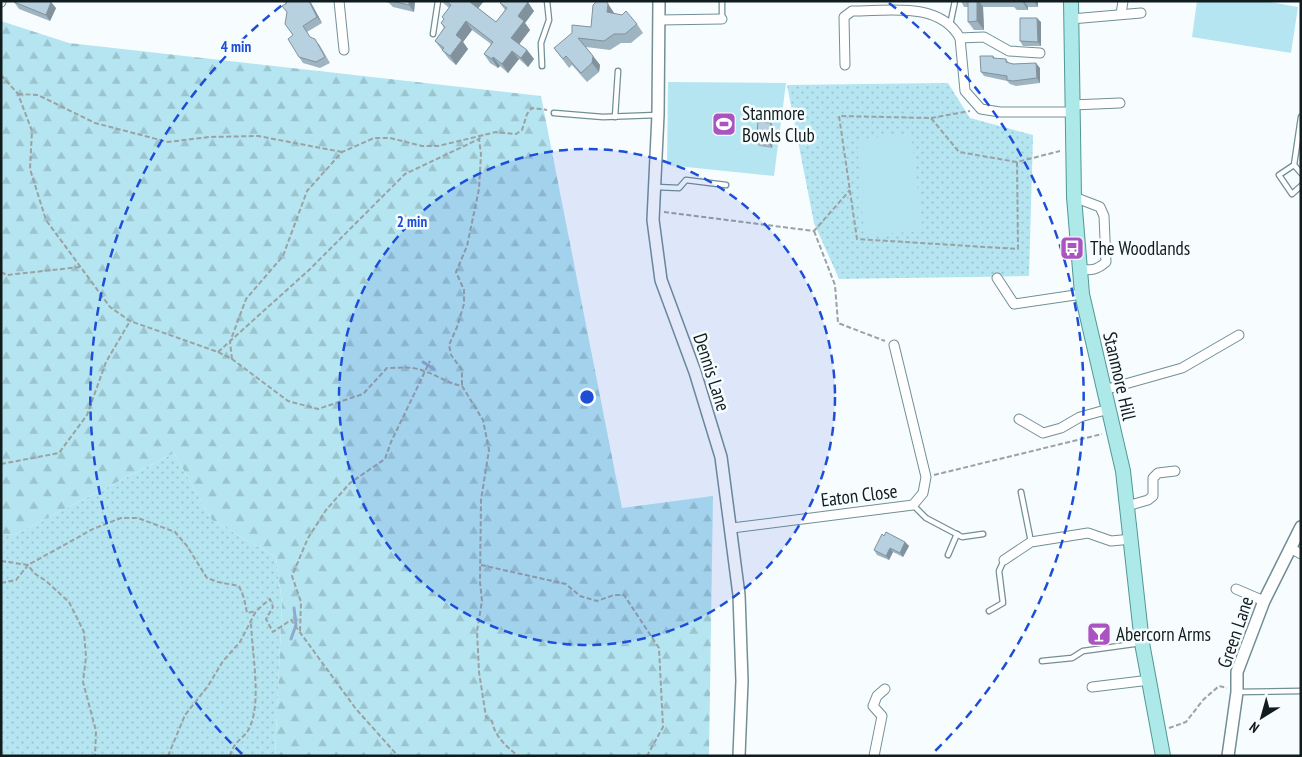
<svg xmlns="http://www.w3.org/2000/svg" width="1302" height="757" font-family="'PT Sans Narrow',sans-serif">
  <defs>
    <pattern id="grass-dots" width="8" height="8" patternUnits="userSpaceOnUse" patternTransform="scale(1.25)"><rect width="8" height="8" fill="#b5e5f1"/><path d="M2 2h.1M6 6h.1" fill="none" stroke="#9bc4ce" stroke-width="1.8" stroke-linecap="round"/></pattern>
    <pattern id="forest-firs" width="22" height="20" patternUnits="userSpaceOnUse" patternTransform="scale(1.25)"><rect width="22" height="20" fill="#b5e5f1"/><path d="M5 1l3.5 6h-7zM16 11l3.5 6h-7z" fill="#9bc4ce"/></pattern>
  </defs>
  <rect width="100%" height="100%" fill="#f7fdfe"/>
  <g fill="url(#grass-dots)">
    <path d="M948,83L970,118L1033,135L1029,276L839,279L814,223L787,85Z"/>
    <path d="M174,453L212,520L276,557L282,603L275,756H1V534L14,535Z"/>
  </g>
  <path fill="url(#forest-firs)" d="M1,21L69,43L541,96L622,508L713,496L709,756H275L282,603L276,557L212,520L174,453L14,535L1,534Z"/>
  <g fill="#b5e5f1">
    <path d="M1197,1H1265L1298,7L1291,53L1192,37Z"/>
    <path d="M668,82L786,83L774,176L667,165Z"/>
    <path d="M911,133L923,231L864,235L857,140Z"/>
  </g>
  <g fill="none" stroke-linecap="round" stroke-linejoin="round">
    <g stroke="#8eaacf" stroke-width="3">
      <path d="M423,362L434,369"/>
      <path d="M291,639L296,625L294,608"/>
    </g>
    <g stroke="#728f96" stroke-width="7">
      <g id="service">
        <path d="M722,19V1"/>
        <path d="M950,25L955,1"/>
        <path d="M433,34L438,1"/>
        <path d="M542,66L541,43L549,20L547,1"/>
        <path d="M554,113L603,117L657,115"/>
        <path d="M615,117L618,71"/>
        <path d="M1301,117L1294,165L1279,175L1292,194L1301,186"/>
        <path d="M1294,165L1301,173"/>
        <path d="M656,187L679,188L686,180L726,185"/>
        <path d="M1021,492L1031,542"/>
        <path d="M913,505L926,518L962,537L983,534"/>
        <path d="M948,555L957,534"/>
        <path d="M989,611L1003,603L999,571L1004,560"/>
        <path d="M1042,661L1072,658L1083,651L1141,643"/>
        <path d="M1238,692L1301,691"/>
      </g>
    </g>
    <g stroke="#728f96" stroke-width="11">
      <g id="minor">
        <path d="M339,1L344,50"/>
        <path d="M1,2V1"/>
        <path d="M1121,14L1123,1"/>
        <path d="M1071,19L1141,13"/>
        <path d="M659,20L722,19"/>
        <path d="M960,38L984,37L1009,51L1040,53"/>
        <path d="M845,65L844,17L852,11C889,11 939,1 960,38L965,91L981,109L1000,112H1073"/>
        <path d="M1072,105L1120,103"/>
        <path d="M1074,197L1100,207L1104,216L1106,262C1097,270 1091,271 1079,269"/>
        <path d="M997,278L1014,304L1082,294"/>
        <path d="M1104,390L1182,368L1239,335"/>
        <path d="M1019,419L1043,433L1061,428L1080,417L1109,409"/>
        <path d="M1127,506L1148,500L1153,496V478L1158,473L1175,471"/>
        <path d="M732,528L913,505L923,493L926,477L894,345"/>
        <path d="M1290,548L1301,554"/>
        <path d="M1004,560L1031,542L1088,533L1111,541L1132,539"/>
        <path d="M1236,589L1264,601"/>
        <path d="M1092,687L1150,680"/>
        <path d="M874,756L882,716L873,706L877,696L885,689"/>
      </g>
    </g>
    <g stroke="#728f96" stroke-width="14">
      <g id="tertiary">
        <path d="M659,1L658,115L653,220L661,280L695,372L721,457L739,595L742,681L739,756"/>
        <path d="M1228,756L1237,692V672L1264,601L1301,527"/>
      </g>
    </g>
    <g stroke="#519897" stroke-width="16">
      <path id="primary" d="M1071,1L1074,197L1082,294L1123,471L1142,643L1163,756"/>
    </g>
    <g stroke="#9aa2a4" stroke-width="2" stroke-dasharray="5 2.5" stroke-linecap="butt">
      <path d="M1,75L18,94L32,131L30,169L46,220L110,307L130,321L218,352L232,359L288,401L318,409L363,394L387,368C400,368 412,366 424,371C437,375 447,383 462,386L483,420L489,450L481,500L480,582L482,601L477,631L479,672L486,717L492,721C495,737 506,746 518,756"/>
      <path d="M18,94L38,95L95,123L168,142L209,137L258,136L342,152"/>
      <path d="M931,118L970,111"/>
      <path d="M1017,162L1018,249L857,239L839,116L931,118L959,152L1017,162L1060,151"/>
      <path d="M664,212L814,231L850,190"/>
      <path d="M814,231L835,285L838,323L885,341"/>
      <path d="M1,272L7,275L80,267"/>
      <path d="M218,352L309,270L405,174L479,139"/>
      <path d="M232,359L230,342L246,299L283,256L307,191L342,152L374,138H390L422,146H438L496,132L516,134L522,130L527,114L532,108L547,110"/>
      <path d="M462,385V370L451,355L449,345L457,327L464,304V290L456,272L467,246L479,189L481,154L479,139L483,135"/>
      <path d="M1,464L59,453L87,415L106,362L130,321"/>
      <path d="M934,475L1102,434"/>
      <path d="M1,561L28,565L93,529L121,518H138L175,532L187,546L207,578L218,582L239,586L244,598L247,613L256,611"/>
      <path d="M481,565L566,584L580,596L597,601L614,595H624L659,648L663,727L647,756"/>
      <path d="M1,583L16,580L28,565L34,573L46,581L69,602L84,632L86,657L83,682L96,731L95,756"/>
      <path d="M300,631L301,602L292,576L308,538L326,510L350,483L385,459L391,442L430,361"/>
      <path d="M1169,728L1186,722L1203,700L1219,686L1227,688"/>
      <path d="M168,756L185,715L208,686L223,661L240,642L256,611L270,599L273,607L266,619L273,632L291,620L356,709L398,756"/>
      <path d="M230,756C234,739 247,738 251,724C261,698 252,652 251,623"/>
    </g>
    <use href="#service" stroke="#fff" stroke-width="4.5"/>
    <use href="#minor" stroke="#fff" stroke-width="9"/>
    <use href="#tertiary" stroke="#fff" stroke-width="11"/>
    <use href="#primary" stroke="#ace9e8" stroke-width="14"/>
  </g>
  <g fill="#9eb4c1">
    <path d="M283,1H310L322,23L307,32L310,38L319,44L330,63L320,68L303,63L299,57L287,12L286,4Z"/>
    <path d="M383,1H415L414,12L393,7L389,3Z"/>
    <path d="M441,1H484L478,8L496,22L505,10L500,3L534,11L525,23L530,30L519,44L527,50L534,59L528,67L519,59L508,73L500,66L498,68L490,63L484,54L491,44L472,30L463,42L468,49L456,65L449,59L435,41L444,28L441,23L444,19L442,17L449,8Z"/>
    <path d="M961,1H1038V7H1028V10H1017L1014,7H983L984,30H974L968,22V7H964Z"/>
    <path d="M14,2L56,8L50,21L19,9Z"/>
    <path d="M608,4L614,13L637,24L643,33L631,43H621L610,50L586,47L600,65L599,72L587,82L572,65L569,68L554,48L591,27Z"/>
    <path d="M1041,22V46H1023L1020,41Z"/>
    <path d="M993,56L995,58L1006,59L1009,63L1040,68V83L1016,86L1010,84L1007,81L984,76L981,72Z"/>
    <path d="M771,123L774,128L772,148L759,146L756,142Z"/>
    <path d="M905,542L909,546L903,557L893,552L889,560L877,555L874,550Z"/>
  </g>
  <g fill="#81929d">
    <path d="M309,1H310L322,23L317,17Z"/>
    <path d="M409,1H415L414,12L409,5Z"/>
    <path d="M470,1H484L476,11Z"/>
    <path d="M977,1H979L983,7L984,30L977,21Z"/>
    <path d="M1022,1H1024L1028,7V10Z"/>
    <path d="M1034,1H1038V7Z"/>
    <path d="M51,2L56,8L50,21L46,15Z"/>
    <path d="M528,2L534,11L525,23L530,30L517,47L511,38L518,16Z"/>
    <path d="M608,4L614,13L613,21L607,12Z"/>
    <path d="M1037,18L1041,22V46L1038,42Z"/>
    <path d="M466,21L472,30L463,42L468,49L456,65L450,56L456,35Z"/>
    <path d="M527,50L534,59L528,67L521,58Z"/>
    <path d="M512,51L519,59L508,73L502,64Z"/>
    <path d="M593,56L600,65L599,72L592,63Z"/>
    <path d="M493,57L500,66L498,68L492,59Z"/>
    <path d="M1036,63L1040,68V83L1037,78Z"/>
    <path d="M771,123L774,128L772,148L769,143Z"/>
    <path d="M905,542L909,546L903,557L900,553Z"/>
    <path d="M890,548L893,552L889,560L886,556Z"/>
  </g>
  <g fill="#b8d1e0" stroke="#81929d">
    <path d="M15,1H50L51,2L46,15L14,2Z"/>
    <path d="M285,1H309L317,17L303,26L310,37L315,39L325,57L316,62L299,57L288,39L293,35L285,24L287,12L282,6L287,3Z"/>
    <path d="M391,1H409V5Z"/>
    <path d="M446,1H470V2L496,22L507,8L500,3L502,1H527L528,2L518,16L524,21L511,38L527,50L521,58L512,51L502,64L493,57L492,59L484,54L493,42L466,21L456,35L462,40L450,56L442,50L444,48L435,41L445,27L441,23L444,19L442,17L451,5Z"/>
    <path d="M597,1H606L608,4L607,12L622,15L626,11L637,24L625,34H614L604,41L578,38L593,56L592,63L581,73L566,56L563,59L554,48L572,33V25L591,27L593,5Z"/>
    <path d="M968,1H977V21L968,22Z"/>
    <path d="M1020,18H1037L1038,42L1020,41Z"/>
    <path d="M980,56H993V58L1006,59V62L1013,64L1036,63L1037,78L1013,81L1007,80V76L981,72Z"/>
    <path d="M758,122L771,123L769,143L756,142Z"/>
    <path d="M886,532L905,542L900,553L890,548L886,556L874,550L882,534L884,536Z"/>
  </g>
  <circle cx="587" cy="397" r="248" fill="#1d4ed8" fill-opacity=".12"/>
  <g fill="none" stroke="#1d4ed8" stroke-width="2.5" stroke-dasharray="9 6">
    <circle cx="587" cy="397" r="248"/>
    <path d="M242 754A496 496 0 0 1 285 3M889 3A496 496 0 0 1 932 754"/>
  </g>
  <defs>
    <g id="stadium-square" transform="scale(1.25)"><rect x="-9" y="-9" width="18" height="18" rx="4" fill="#aa53c1" stroke="#f7fdfe"/><path d="M0-5a6.5 5 0 1 0 0 10a6.5 5 0 1 0 0-10ZM-3.5-1.8h7v3.6h-7Z" fill="#fff"/></g>
    <g id="bus-square" transform="scale(1.25)"><rect x="-9" y="-9" width="18" height="18" rx="4" fill="#aa53c1" stroke="#f7fdfe"/><path d="M-5-6H5V4H4V6H2V4H-2V6H-4V4H-5ZM-3.5-4V0h7V-4ZM-3.5 1.2v1.5H-2V1.2ZM2 1.2v1.5H3.5V1.2Z" fill="#fff"/></g>
    <g id="bar-square" transform="scale(1.25)"><rect x="-9" y="-9" width="18" height="18" rx="4" fill="#aa53c1" stroke="#f7fdfe"/><path d="M-6-5H6L.8 .8V4.5H3.5V6h-7V4.5H-.8V.8Z" fill="#fff"/></g>
  </defs>
  <g fill-rule="evenodd">
    <use href="#stadium-square" x="724" y="124"/>
    <use href="#bus-square" x="1072" y="248"/>
    <use href="#bar-square" x="1099" y="634"/>
  </g>
  <g text-anchor="middle" stroke-width="5" stroke-linejoin="round" paint-order="stroke">
    <g font-size="19" fill="#111c1f" stroke="#f7fdfe" text-anchor="start">
      <text x="742" y="120">Stanmore<tspan x="742" dy="22">Bowls Club</tspan></text>
      <text x="1090" y="255">The Woodlands</text>
      <text x="1116" y="641">Abercorn Arms</text>
    </g>
    <g font-size="19" fill="#111c1f" stroke="#f7fdfe">
      <text transform="translate(712 372) rotate(72)" y="7">Dennis Lane</text>
      <text transform="translate(1120 376) rotate(77)" y="7">Stanmore Hill</text>
      <text transform="translate(859 495) rotate(-7)" y="7">Eaton Close</text>
      <text transform="translate(1235 632) rotate(-71)" y="7">Green Lane</text>
    </g>
  </g>
  <circle cx="587" cy="397" r="8" fill="#1d4ed8" stroke="#f7fdfe" stroke-width="2.5"/>
  <g font-size="15" text-anchor="middle" font-weight="bold" fill="#1d4ed8" stroke="#f7fdfe" stroke-width="5" stroke-linejoin="round" paint-order="stroke">
    <text x="236" y="52">4 min</text>
    <text x="412" y="227">2 min</text>
  </g>
  <rect width="1302" height="757" fill="none" stroke="#111c1f" stroke-width="5"/>
  <g transform="translate(1262 717) rotate(217)" stroke="#f7fdfe" stroke-width="4" paint-order="stroke">
  <path d="M0-4L9 19L0 12L-9 19Z" fill="#111c1f"/>
  <text y="-8" font-size="14" font-weight="bold" text-anchor="middle" fill="#111c1f">N</text>
  </g>
</svg>
